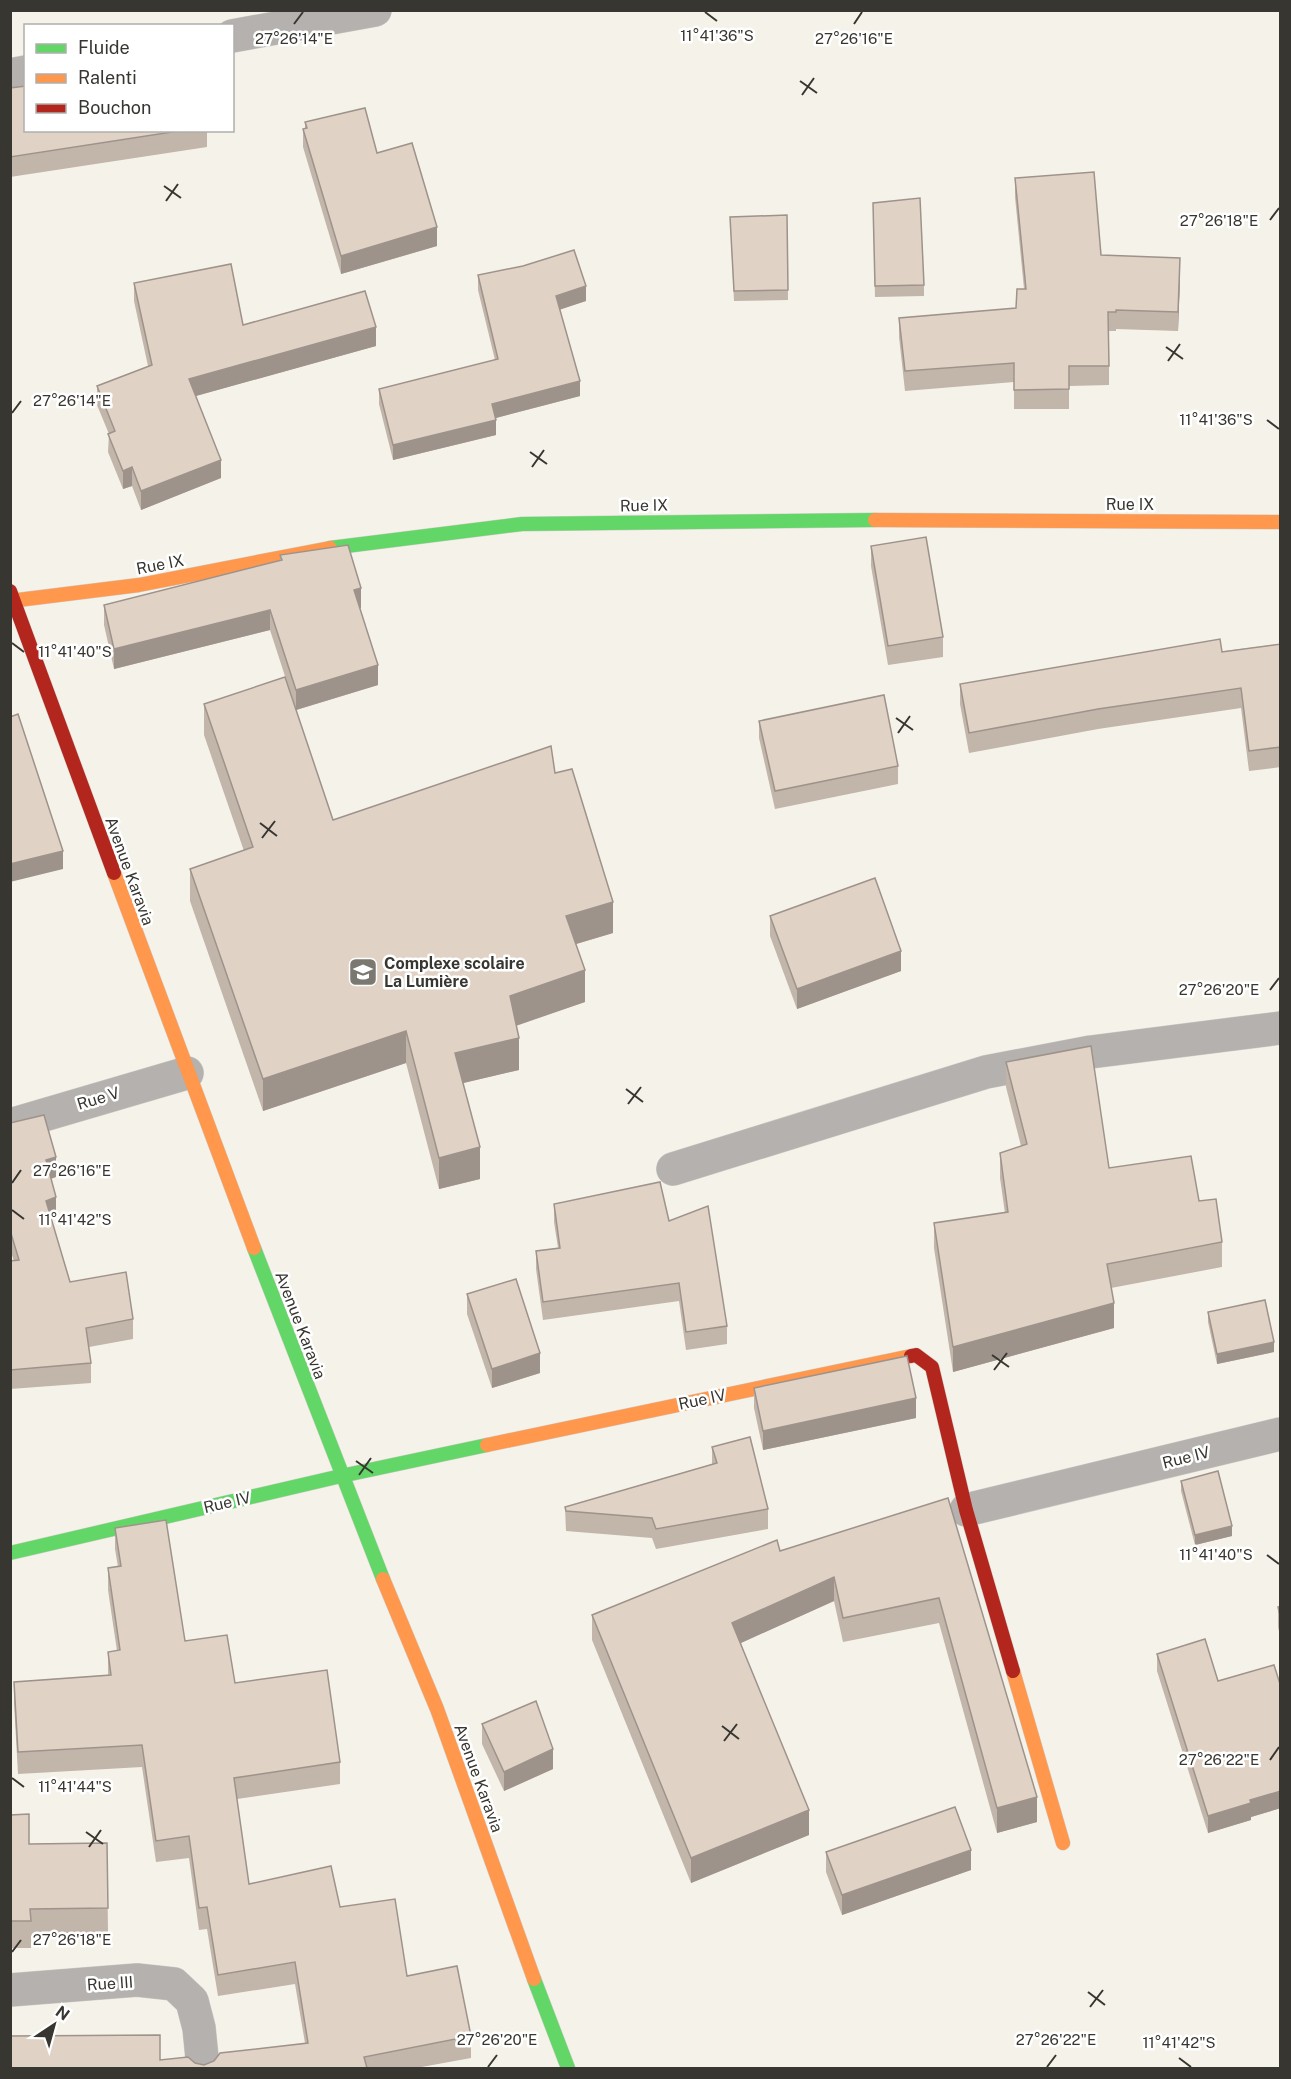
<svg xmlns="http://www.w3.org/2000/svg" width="1291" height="2079" font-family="'Public Sans',sans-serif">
  <rect width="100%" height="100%" fill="#f5f2ea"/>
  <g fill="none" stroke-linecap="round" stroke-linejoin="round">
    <g stroke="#d2cfc9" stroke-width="34">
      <g id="street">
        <path d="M232,36L375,10"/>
        <path d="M10,75L26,72"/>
        <path d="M10,1125L187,1073"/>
        <path d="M673,1169L986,1072L1091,1052L1280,1028"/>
        <path d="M966,1510L1280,1434"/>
        <path d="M10,1990L137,1980L174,1984L192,2001L199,2028L203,2068"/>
      </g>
    </g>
    <g stroke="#d2cfc9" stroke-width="15">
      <g id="fast">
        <path d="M330,548L522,524L875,520"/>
        <path d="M254,1248L383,1579"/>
        <path d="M10,1553L341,1476L487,1445"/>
        <path d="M534,1979L568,2068"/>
      </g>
    </g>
    <g stroke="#d2cfc9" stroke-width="15">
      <g id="slow">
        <path d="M875,520L1280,522"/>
        <path d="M10,601L139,585L330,548"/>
        <path d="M114,873L254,1248"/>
        <path d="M487,1445L911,1356"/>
        <path d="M383,1579L437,1709L534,1979"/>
        <path d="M1013,1671L1063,1843"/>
      </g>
    </g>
    <g stroke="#d2cfc9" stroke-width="15">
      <g id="jam">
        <path d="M10,591L114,873"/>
        <path d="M911,1356L916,1355L932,1367L966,1510L1013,1671"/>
      </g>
    </g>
    <use href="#street" stroke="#b4b1ae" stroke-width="33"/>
    <use href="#fast" stroke="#63d668" stroke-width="14"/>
    <use href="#slow" stroke="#ff974d" stroke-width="14"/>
    <use href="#jam" stroke="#b3261e" stroke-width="14"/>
  </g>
  <g fill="#c2b5aa">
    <path d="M10,88L26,130H207V147L10,177Z"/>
    <path d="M305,122L377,153L437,246L341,274L303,147V129L305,128Z"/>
    <path d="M1015,178L1101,255L1180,277L1178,331L1116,329V331H1109V385L1069,386V409H1014V382L905,391L899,337V318L1016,308L1024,289L1015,197Z"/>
    <path d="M873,203L924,285V296L875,297Z"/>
    <path d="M787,215L788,300L734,301L730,217Z"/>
    <path d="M478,275L586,301L560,309L580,396L496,418V435L393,460L379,404V389L495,360L478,290Z"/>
    <path d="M134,283L243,325L376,346L195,396L221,478L141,510L132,486L123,489L108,452L109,434L97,405V386L148,366L134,301Z"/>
    <path d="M871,546L943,637V657L888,665L871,566Z"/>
    <path d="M280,555L361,608L360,609L378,685L296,710L270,630L114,669L104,625V605L280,560Z"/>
    <path d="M1281,644V767L1249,771L1241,708L1098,729L969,753L960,704V684Z"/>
    <path d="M204,704L333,820L555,773L613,933L576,944L585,1002L516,1025L519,1070L463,1083L480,1179L439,1189L406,1063L263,1111L190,901V869L244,851L204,735Z"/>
    <path d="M759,721L898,766V784L775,809L759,738Z"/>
    <path d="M770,916L901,971L797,1009L770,936Z"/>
    <path d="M1006,1062L1109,1168L1199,1201L1222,1242V1267L1111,1288L1114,1328L953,1372L934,1248V1223L1005,1213L1000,1178V1153L1021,1146L1006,1087Z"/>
    <path d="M10,1123L56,1177L51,1179L56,1217L51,1219L70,1282L133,1319V1339L89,1347L91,1363V1383L10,1389V1261H14L10,1249Z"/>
    <path d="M554,1204L669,1221L727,1326V1344L686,1350L679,1301L543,1320L536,1269V1251L558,1248L554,1222Z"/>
    <path d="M467,1294L540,1373L492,1388L467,1314Z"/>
    <path d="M1208,1312L1274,1352L1217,1364L1208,1322Z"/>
    <path d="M754,1388L916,1418L763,1450L754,1408Z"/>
    <path d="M712,1447L768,1509V1529L656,1549L652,1538L566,1531L565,1507L712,1464Z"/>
    <path d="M1181,1481L1232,1536L1195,1545L1181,1491Z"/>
    <path d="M948,1498L1037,1822L997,1833L939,1623L843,1642L834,1601L741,1643L809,1835L691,1883L592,1640V1615Z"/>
    <path d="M1280,1523H1281V1546L1280,1543Z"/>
    <path d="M115,1528L185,1641L235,1683L340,1762V1784L237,1799L249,1884L340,1907L407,1976L471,2036V2058L416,2068H10L160,2060L195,2063L204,2065L305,2043L295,1984L218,1996L207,1929L199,1930L189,1858L156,1862L142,1767L18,1774L14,1703V1682L108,1675V1652L117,1651L108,1590V1568L118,1567L115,1549Z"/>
    <path d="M1281,1606V1640L1278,1627V1607Z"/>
    <path d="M1157,1654L1218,1681L1281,1687V1808L1251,1817V1820L1208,1833L1157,1671Z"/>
    <path d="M482,1724L553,1769L504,1791L482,1744Z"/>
    <path d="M10,1815L29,1844L107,1843L108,1935L31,1936V1948H10Z"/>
    <path d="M826,1852L971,1870L842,1915L826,1872Z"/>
  </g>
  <g fill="#9e938b">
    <path d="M437,227V246L341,274V256Z"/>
    <path d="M1180,258V277L1178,331V312Z"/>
    <path d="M586,286V301L556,311V296Z"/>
    <path d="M376,327V346L189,398V379Z"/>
    <path d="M580,381V396L492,419V404Z"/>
    <path d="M496,420V435L393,460V445Z"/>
    <path d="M221,460V478L141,510V491Z"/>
    <path d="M132,467V486L123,489V471Z"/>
    <path d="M361,588V608L354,610V590Z"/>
    <path d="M270,610V630L114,669V649Z"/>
    <path d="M378,665V685L296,710V690Z"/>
    <path d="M63,851V869L10,882V864Z"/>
    <path d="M613,902V933L566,947V916Z"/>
    <path d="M901,951V971L797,1009V989Z"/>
    <path d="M585,970V1002L510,1028V996Z"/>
    <path d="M406,1031V1063L263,1111V1079Z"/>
    <path d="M519,1038V1070L455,1085V1053Z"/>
    <path d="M480,1147V1179L439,1189V1158Z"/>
    <path d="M56,1157V1177L46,1180V1160Z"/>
    <path d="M56,1197V1217L46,1221V1201Z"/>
    <path d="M1114,1303V1328L953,1372V1347Z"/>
    <path d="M1274,1342V1352L1217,1364V1354Z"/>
    <path d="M540,1353V1373L492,1388V1369Z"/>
    <path d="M916,1398V1418L763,1450V1431Z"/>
    <path d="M1232,1526V1536L1195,1545V1535Z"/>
    <path d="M834,1577V1601L732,1647V1623Z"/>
    <path d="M553,1749V1769L504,1791V1772Z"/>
    <path d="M1281,1791V1808L1251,1817V1820L1208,1833V1816L1250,1800Z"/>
    <path d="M1037,1797V1822L997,1833V1808Z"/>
    <path d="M809,1810V1835L691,1883V1858Z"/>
    <path d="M971,1850V1870L842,1915V1895Z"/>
  </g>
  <g fill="#e1d2c6" stroke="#9e938b" stroke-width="1.5">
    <path d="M26,86V130H185L10,157V88Z"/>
    <path d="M365,108L377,153L412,143L437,227L341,256L303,129L307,128L305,122Z"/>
    <path d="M1094,172L1101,255L1180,258L1178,312L1116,310V312H1108L1109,366H1069V389L1014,390V363L905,371L899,318L1016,308L1017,289H1026L1015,178Z"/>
    <path d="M920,198L924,285L875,286L873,203Z"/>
    <path d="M787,215L788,290L734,291L730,217Z"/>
    <path d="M574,250L586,286L556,296L580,381L492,404L496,420L393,445L379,389L498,359L478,275L523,266Z"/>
    <path d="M231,264L243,325L365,291L376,327L189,379L221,460L141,491L132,467L123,471L108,434L115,431L97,386L152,365L134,283Z"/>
    <path d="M926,537L943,637L888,646L871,546Z"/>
    <path d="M348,545L361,588L354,590L378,665L296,690L270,610L114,649L104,605L282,560L280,555Z"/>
    <path d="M1220,639L1222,652L1281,644V747L1249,751L1241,688L1098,709L969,733L960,684Z"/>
    <path d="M285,677L333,820L551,746L555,773L572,769L613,902L566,916L585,970L510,996L519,1038L455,1053L480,1147L439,1158L406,1031L263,1079L190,869L253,847L204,704Z"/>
    <path d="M884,695L898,766L775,791L759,721Z"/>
    <path d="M18,714L63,851L10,864V717Z"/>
    <path d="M875,878L901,951L797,989L770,916Z"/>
    <path d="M1091,1046L1109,1168L1191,1156L1199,1201L1216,1199L1222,1242L1107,1264L1114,1303L953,1347L934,1223L1008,1212L1000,1153L1027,1144L1006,1062Z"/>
    <path d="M44,1115L56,1157L46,1160L56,1197L46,1201L70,1282L126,1272L133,1319L86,1328L91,1363L10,1370V1261L19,1260L10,1230V1123Z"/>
    <path d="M660,1182L669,1221L708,1206L727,1326L686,1332L679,1283L543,1302L536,1251L560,1248L554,1204Z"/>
    <path d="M516,1279L540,1353L492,1369L467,1294Z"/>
    <path d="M1265,1300L1274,1342L1217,1354L1208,1312Z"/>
    <path d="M907,1356L916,1398L763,1431L754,1388Z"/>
    <path d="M750,1437L768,1509L656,1529L652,1518L566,1511L565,1507L717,1463L712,1447Z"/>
    <path d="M1218,1471L1232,1526L1195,1535L1181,1481Z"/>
    <path d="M948,1498L1037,1797L997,1808L939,1598L843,1618L834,1577L732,1623L809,1810L691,1858L592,1615L777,1540L780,1551Z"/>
    <path d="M166,1520L185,1641L227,1635L235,1683L327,1670L340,1762L234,1778L249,1884L331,1866L340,1907L395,1899L407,1976L457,1966L471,2036L364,2057L367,2068H10V2036L160,2035V2060L188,2057L195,2063L204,2065L214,2061L220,2053L308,2043L295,1962L218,1975L207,1907L199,1908L189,1836L156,1841L142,1745L18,1752L14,1682L111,1675L108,1652L120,1650L108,1568L121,1566L115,1528Z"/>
    <path d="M1281,1606V1620L1278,1607Z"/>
    <path d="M1205,1639L1218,1681L1274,1665L1281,1687V1791L1250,1800L1251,1803L1208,1816L1157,1654Z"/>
    <path d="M536,1701L553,1749L504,1772L482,1724Z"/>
    <path d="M955,1807L971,1850L842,1895L826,1852Z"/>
    <path d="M29,1814V1844L107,1843L108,1908L30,1909L31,1921H10V1815Z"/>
  </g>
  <path fill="none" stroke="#383630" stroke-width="2" d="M705,12L717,21M294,24L303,12M854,24L862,12M800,81L817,93M802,95L814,78M164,186L181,198M166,201L178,184M1270,220L1279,208M1166,347L1183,359M1168,361L1180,344M12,413L21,401M1267,420L1279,429M530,452L547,464M532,467L544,450M12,643L24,652M896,718L913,730M898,733L910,716M260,823L277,836M262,838L275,821M1270,990L1279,978M626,1089L643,1102M628,1104L641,1087M12,1183L21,1170M12,1210L24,1219M992,1355L1009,1367M994,1370L1007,1353M356,1461L373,1473M359,1475L371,1458M1267,1555L1279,1564M722,1726L739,1739M724,1741L737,1724M1270,1760L1279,1747M12,1778L24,1787M86,1832L103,1844M89,1847L101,1830M12,1952L21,1940M1088,1992L1105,2005M1090,2007L1103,1990M1179,2058L1191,2067M488,2067L497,2055M1047,2067L1056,2055"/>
  <defs>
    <g id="school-square" transform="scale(1.5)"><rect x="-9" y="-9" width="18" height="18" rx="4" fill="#7a7871" stroke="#fff"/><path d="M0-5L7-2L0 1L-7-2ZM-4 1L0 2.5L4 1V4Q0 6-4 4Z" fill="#fff"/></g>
  </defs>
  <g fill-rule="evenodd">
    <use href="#school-square" x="363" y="972"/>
  </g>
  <g text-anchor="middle" stroke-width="5" stroke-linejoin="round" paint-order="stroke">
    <g font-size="16" fill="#383630" stroke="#fff">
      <text x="1130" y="510">Rue IX</text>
      <text transform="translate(644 505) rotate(-1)" y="6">Rue IX</text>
      <text transform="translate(160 564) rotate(-11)" y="6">Rue IX</text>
      <text transform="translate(130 871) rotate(70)" y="6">Avenue Karavia</text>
      <text transform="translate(98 1098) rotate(-17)" y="6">Rue V</text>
      <text transform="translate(301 1325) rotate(69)" y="6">Avenue Karavia</text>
      <text transform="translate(702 1399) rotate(-12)" y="6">Rue IV</text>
      <text transform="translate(1186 1457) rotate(-14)" y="6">Rue IV</text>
      <text transform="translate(227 1502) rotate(-13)" y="6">Rue IV</text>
      <text transform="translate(479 1778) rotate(70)" y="6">Avenue Karavia</text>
      <text transform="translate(110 1983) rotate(-4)" y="6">Rue III</text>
    </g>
    <g font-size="16" font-weight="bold" fill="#383630" stroke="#fff" text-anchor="start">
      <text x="384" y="969">Complexe scolaire<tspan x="384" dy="18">La Lumière</tspan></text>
    </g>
  </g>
  <g font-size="15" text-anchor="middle" fill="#383630" stroke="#fff" stroke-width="5" stroke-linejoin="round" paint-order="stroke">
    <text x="717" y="41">11°41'36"S</text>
    <text x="294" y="44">27°26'14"E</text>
    <text x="854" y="44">27°26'16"E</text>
    <text x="1219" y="226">27°26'18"E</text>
    <text x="72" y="406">27°26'14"E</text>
    <text x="1216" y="425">11°41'36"S</text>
    <text x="75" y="657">11°41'40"S</text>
    <text x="1219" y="995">27°26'20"E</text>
    <text x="72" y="1176">27°26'16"E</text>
    <text x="75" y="1225">11°41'42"S</text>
    <text x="1216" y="1560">11°41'40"S</text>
    <text x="1219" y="1765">27°26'22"E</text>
    <text x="75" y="1792">11°41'44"S</text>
    <text x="72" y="1945">27°26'18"E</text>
    <text x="497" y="2045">27°26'20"E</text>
    <text x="1056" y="2045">27°26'22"E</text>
    <text x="1179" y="2048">11°41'42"S</text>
  </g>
  <rect width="1291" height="2079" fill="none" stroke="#383630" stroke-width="24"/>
  <rect x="24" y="24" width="210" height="108" fill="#ffffff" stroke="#afafac" stroke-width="1.5"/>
  <rect x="36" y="44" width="30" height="9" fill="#63d668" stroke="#afafac" stroke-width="1.5"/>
  <text x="78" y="54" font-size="18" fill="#383630">Fluide</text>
  <rect x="36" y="74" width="30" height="9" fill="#ff974d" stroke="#afafac" stroke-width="1.5"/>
  <text x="78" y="84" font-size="18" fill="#383630">Ralenti</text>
  <rect x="36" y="104" width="30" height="9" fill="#b3261e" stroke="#afafac" stroke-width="1.5"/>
  <text x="78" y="114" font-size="18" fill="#383630">Bouchon</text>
  <g transform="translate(54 2025) rotate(36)" stroke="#ffffff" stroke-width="4.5" paint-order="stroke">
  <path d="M0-4.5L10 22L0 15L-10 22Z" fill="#383630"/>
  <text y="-9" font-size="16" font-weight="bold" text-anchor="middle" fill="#383630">N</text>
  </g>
</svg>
